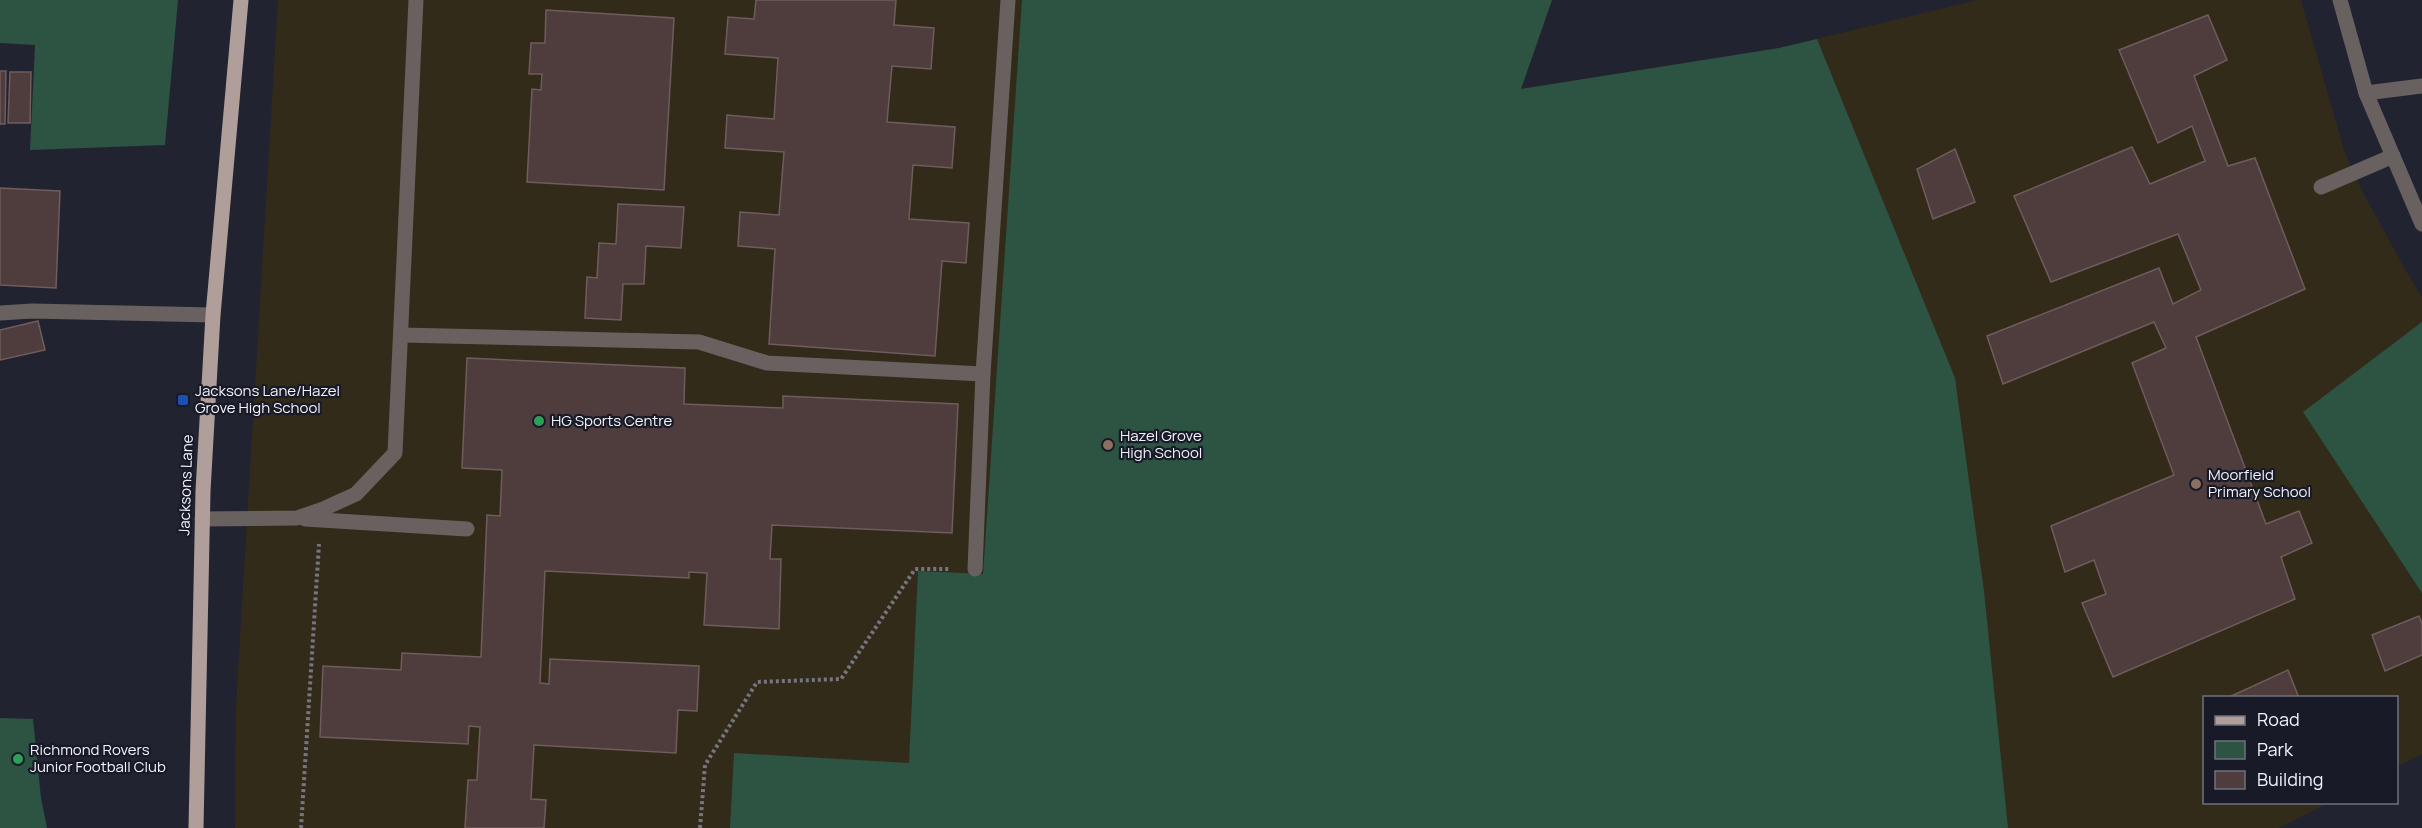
<svg xmlns="http://www.w3.org/2000/svg" width="2422" height="828" font-family="Manrope,sans-serif">
  <rect width="100%" height="100%" fill="#222331"/>
  <path fill="#322b1a" d="M278,0H1552L1521,89L1779,48L1977,0H2301L2345,153L2361,189L2406,271L2422,297V754L2397,767L2396,698H2204V802L2328,803L2279,828H235L236,705Z"/>
  <g fill="#2d5342">
    <path d="M0,0H178L165,145L30,150L35,45L0,43Z"/>
    <path d="M1022,0H1552L1521,89L1779,48L1817,39L1955,378L1984,591L2008,828H730L734,753L909,763L918,571L983,574Z"/>
    <path d="M2422,322V593L2303,412Z"/>
    <path d="M0,718L33,719L41,798L47,828H0Z"/>
  </g>
  <g fill="#4f3d3d" stroke="#6f5c5c" stroke-width="1.5">
    <path d="M756,0H896L894,25L934,28L931,69L892,66L887,122L955,127L952,168L913,165L909,219L969,223L966,263L942,261L935,356L769,344L775,249L738,246L740,212L779,215L784,152L725,148L727,115L774,119L778,58L725,54L728,17L754,19Z"/>
    <path d="M546,10L674,18L664,190L527,182L532,89L541,90L542,74H529L531,43H545Z"/>
    <path d="M2208,15L2227,60L2194,76L2228,166L2255,158L2305,289L2196,337L2266,524L2299,511L2312,543L2281,557L2295,599L2113,677L2082,603L2106,594L2094,560L2065,572L2051,526L2174,475L2132,363L2166,348L2154,322L2003,384L1987,336L2159,268L2173,304L2201,290L2178,234L2051,282L2014,196L2132,147L2150,184L2205,161L2192,126L2158,143L2119,50Z"/>
    <path d="M0,71H6L5,124H0Z"/>
    <path d="M10,72H31L30,123H8Z"/>
    <path d="M1955,149L1975,202L1933,219L1917,169Z"/>
    <path d="M0,188L60,191L56,288L0,285Z"/>
    <path d="M618,204L684,207L681,248L646,246L644,284H623L621,320L585,318L587,277L597,278L599,243L616,244Z"/>
    <path d="M38,321L45,350L0,360V330Z"/>
    <path d="M467,358L685,368L684,404L783,408V396L958,404L952,533L772,525L770,559H781L779,629L704,625L707,573L689,572V578L545,571L540,683L549,684L550,659L699,666L697,711L678,710L676,753L534,745L531,799L546,800L544,828H465L468,780H477L480,727L469,726L468,744L320,737L323,666L401,670L402,653L481,657L487,515L500,516L502,470L462,468Z"/>
    <path d="M2419,616L2422,624V655L2385,671L2372,635Z"/>
    <path d="M2288,670L2299,698H2227Z"/>
  </g>
  <g fill="none" stroke-linecap="round" stroke-linejoin="round">
    <g stroke="#757682" stroke-width="4" stroke-dasharray="3 3" stroke-linecap="butt">
      <path d="M301,828L319,544"/>
      <path d="M700,828L705,765L757,682L841,679L915,569H951"/>
    </g>
    <g stroke="#69615f" stroke-width="15">
      <path d="M2321,187L2393,156"/>
      <path d="M0,313L32,311L213,315"/>
      <path d="M401,335L699,342L767,363L983,374"/>
      <path d="M202,519L297,518L323,509L356,494L395,453L416,0"/>
      <path d="M305,519L467,529"/>
      <path d="M975,569L983,374L1008,0"/>
    </g>
    <g stroke="#69615f" stroke-width="15">
      <path d="M2340,0L2366,93L2422,224"/>
      <path d="M2366,93L2422,86"/>
    </g>
    <path stroke="#af9e99" stroke-width="15" d="M196,828L203,491L213,315L241,0"/>
  </g>
  <rect fill="#1a4fb4" stroke="#191a27" stroke-width="2" x="177" y="394" width="12" height="12" rx="3"/>
  <g fill="#2e9e5b" stroke="#191a27" stroke-width="2">
    <circle cx="539" cy="421" r="6"/>
    <circle cx="18" cy="759" r="6"/>
  </g>
  <g fill="#8d6e63" stroke="#191a27" stroke-width="2">
    <circle cx="1108" cy="445" r="6"/>
    <circle cx="2196" cy="484" r="6"/>
  </g>
  <g text-anchor="middle" stroke-width="4.5" stroke-linejoin="round" paint-order="stroke">
    <g font-size="15" fill="#f2f3fc" stroke="#191a27" text-anchor="start">
      <text x="195" y="396">Jacksons Lane/Hazel<tspan x="195" dy="17">Grove High School</tspan></text>
      <text x="551" y="426">HG Sports Centre</text>
      <text x="1120" y="441">Hazel Grove<tspan x="1120" dy="17">High School</tspan></text>
      <text x="2208" y="480">Moorfield<tspan x="2208" dy="17">Primary School</tspan></text>
      <text x="30" y="755">Richmond Rovers<tspan x="30" dy="17">Junior Football Club</tspan></text>
    </g>
    <g font-size="15" fill="#f2f3fc" stroke="#191a27">
      <text transform="translate(186 485) rotate(-88)" y="5">Jacksons Lane</text>
    </g>
  </g>
  <rect x="2203" y="696" width="195" height="108" fill="#191a27" stroke="#70717c" stroke-width="1.5"/>
  <rect x="2215" y="716" width="30" height="9" fill="#af9e99" stroke="#70717c" stroke-width="1.5"/>
  <text x="2257" y="726" font-size="18" fill="#f2f3fc">Road</text>
  <rect x="2215" y="741" width="30" height="18" fill="#2d5342" stroke="#70717c" stroke-width="1.5"/>
  <text x="2257" y="756" font-size="18" fill="#f2f3fc">Park</text>
  <rect x="2215" y="771" width="30" height="18" fill="#4f3d3d" stroke="#70717c" stroke-width="1.5"/>
  <text x="2257" y="786" font-size="18" fill="#f2f3fc">Building</text>
</svg>
